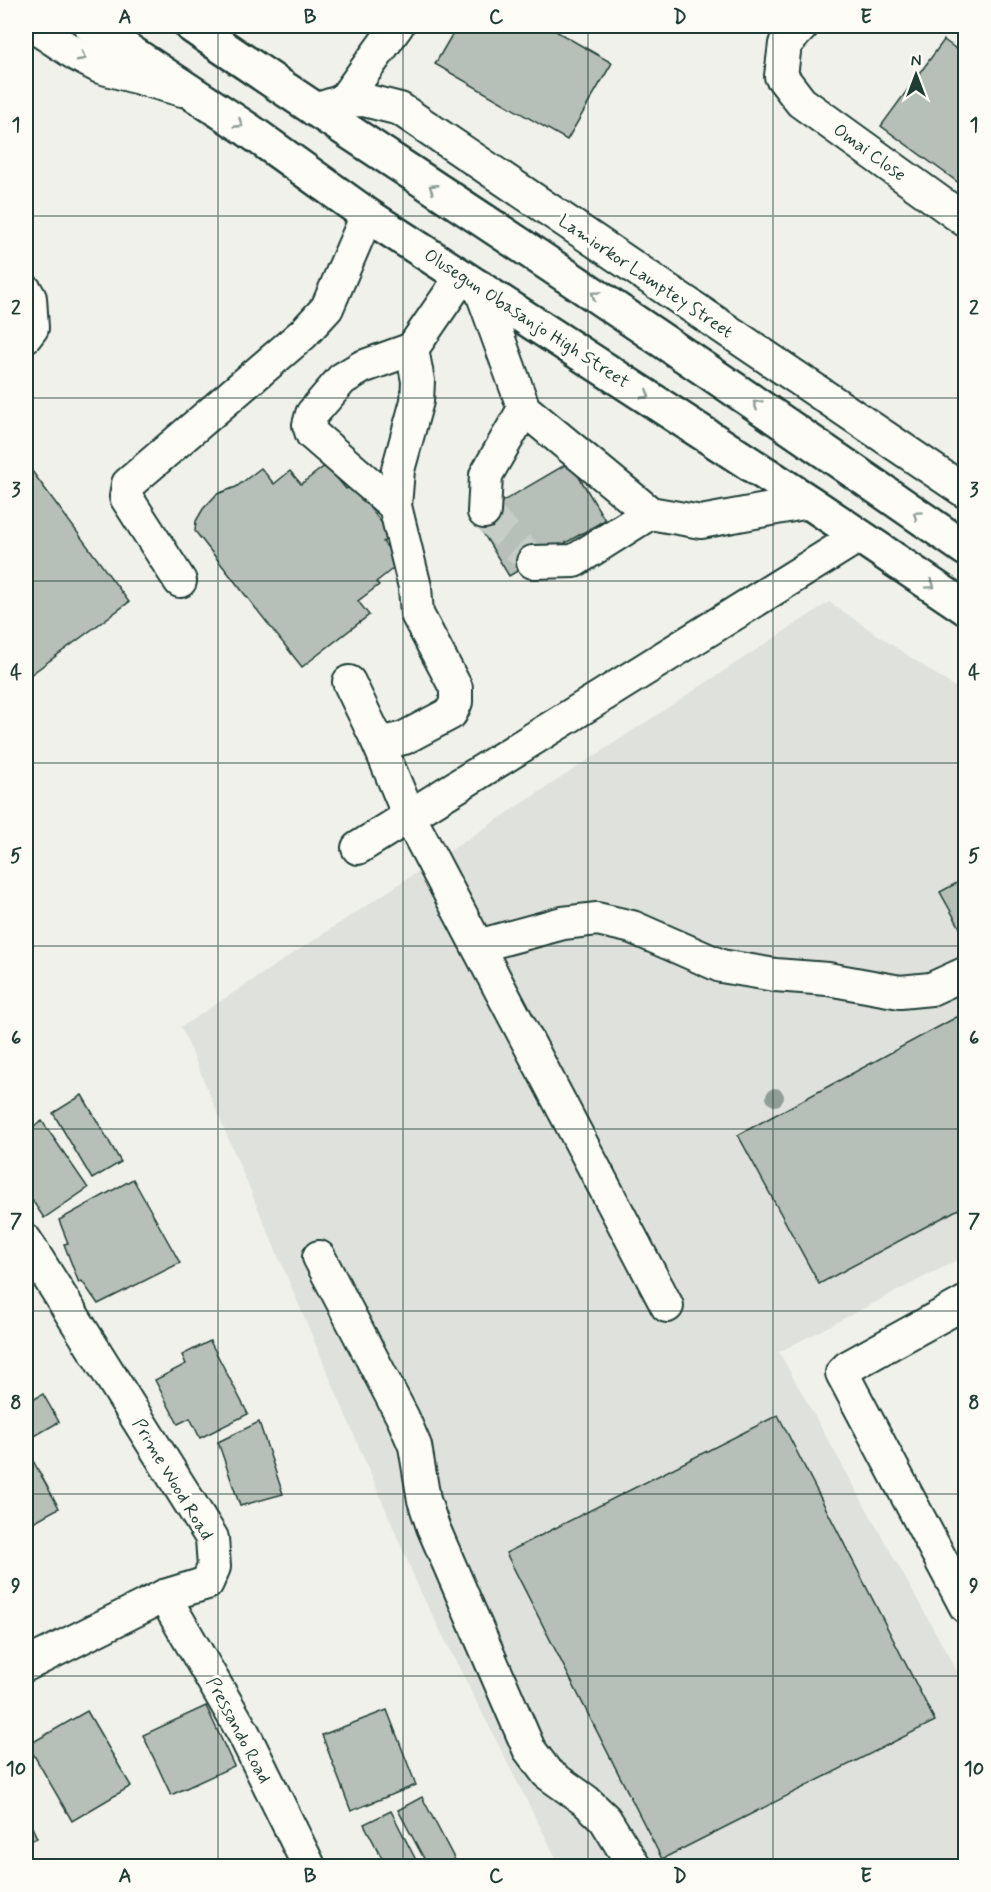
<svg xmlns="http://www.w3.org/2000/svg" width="991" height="1892" font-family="Mynerve,sans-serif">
  <rect width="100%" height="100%" fill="#f0f1eb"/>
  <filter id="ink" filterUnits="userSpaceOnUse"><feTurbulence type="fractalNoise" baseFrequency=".0167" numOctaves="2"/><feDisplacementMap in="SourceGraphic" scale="12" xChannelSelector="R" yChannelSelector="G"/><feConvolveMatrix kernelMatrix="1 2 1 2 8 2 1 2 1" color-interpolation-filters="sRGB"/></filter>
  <g filter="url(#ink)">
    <path fill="#dfe2dc" d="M829,602L965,694V1256L779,1352L965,1685V1866H560L421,1593L181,1027Z"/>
    <g fill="#b6bfb8" stroke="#1f3d34" stroke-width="1.5">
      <path d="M457,26H547L612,63L567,140L435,64Z"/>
      <path d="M944,40L966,56V183L963,186L881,126Z"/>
      <path d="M570,462L605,520L509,576L474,518Z"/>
      <path d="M26,463L129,602L26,678Z"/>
      <path d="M326,465L346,489L352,485L392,536L383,542L400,563L376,582L379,585L358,601L369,615L302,667L195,531L196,521L203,509L217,494L236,487L261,468L274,484L290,471L301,484Z"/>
      <path d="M966,878V932L963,933L940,892Z"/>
      <path d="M966,1012V1205L819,1284L738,1135Z"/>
      <path d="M82,1095L121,1162L92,1179L53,1113Z"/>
      <path d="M42,1121L88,1188L44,1218L26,1191V1132Z"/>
      <path d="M133,1179L180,1263L98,1304L82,1281L79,1283L64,1244L68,1243L59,1220Z"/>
      <path d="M210,1341L248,1414L200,1438L190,1418L178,1424L155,1380L186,1364L182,1355Z"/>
      <path d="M43,1394L59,1422L26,1441V1404Z"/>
      <path d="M778,1415L935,1721L662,1859L506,1553Z"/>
      <path d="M259,1422L283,1494L240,1506L218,1442Z"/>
      <path d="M31,1457L59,1508L26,1526V1460Z"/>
      <path d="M206,1706L234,1766L171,1795L143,1735Z"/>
      <path d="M387,1710L416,1785L351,1811L322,1735Z"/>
      <path d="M87,1711L131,1786L72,1821L28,1745Z"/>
      <path d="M422,1797L456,1862L447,1866H428L398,1810Z"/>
      <path d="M391,1811L419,1866H386L364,1824Z"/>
      <path d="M26,1814L37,1838L26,1843Z"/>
    </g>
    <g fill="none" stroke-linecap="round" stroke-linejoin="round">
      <path stroke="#c6cdc6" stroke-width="32" stroke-dasharray="32 16" stroke-linecap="butt" d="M484,512L533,562"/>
      <g stroke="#1f3d34" stroke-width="36">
        <g id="minor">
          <path d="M33,26L77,55L100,67L182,90"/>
          <path d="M802,26L785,44L781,76L801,102L966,221"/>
          <path d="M343,101L397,26"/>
          <path d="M315,110L343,101L364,100L400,109L966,492"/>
          <path d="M480,287L524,409L650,513L701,522L809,502"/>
          <path d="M26,291L30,298L32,328L26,336"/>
          <path d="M395,506L312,434L309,425L312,414L342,379L362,367L412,349"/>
          <path d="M484,512L486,475L524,409"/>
          <path d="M533,562L574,561L650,513"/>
          <path d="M180,581L126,497L128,484L303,334L327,308L367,215"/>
          <path d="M349,682L379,744L404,738L451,713L456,702V688L417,614L415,587L395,506L398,470L417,401L418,381L412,349L462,276"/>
          <path d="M379,744L409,816L667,1306"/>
          <path d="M358,848L859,536"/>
          <path d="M478,946L563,923L597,919L632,927L721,966L775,975L828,979L900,992L931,989L966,973"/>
          <path d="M26,1241L212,1538L214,1567L207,1583L164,1596L26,1665"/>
          <path d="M319,1257L403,1418L415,1446L424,1500L433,1527L529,1749L547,1773L586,1801L605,1819L634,1866"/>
          <path d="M966,1302L848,1367L842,1373L966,1607"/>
          <path d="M164,1596L244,1734L309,1866"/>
        </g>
      </g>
      <g stroke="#1f3d34" stroke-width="38">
        <g id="major">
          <path d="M91,26L247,129L367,215L809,502L966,608"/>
          <path d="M192,26C299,100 408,170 516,242C667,343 817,445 966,549"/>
        </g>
      </g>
      <use href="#minor" stroke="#fdfcf7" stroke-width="32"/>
      <use href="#major" stroke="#fdfcf7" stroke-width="33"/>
    </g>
    <circle fill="#909e97" cx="775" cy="1097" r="9"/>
    <defs><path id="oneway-chevron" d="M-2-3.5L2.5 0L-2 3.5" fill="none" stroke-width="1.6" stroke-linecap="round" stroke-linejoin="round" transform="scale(1.5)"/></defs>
    <g stroke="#8e9c96">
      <use href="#oneway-chevron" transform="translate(82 57) rotate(28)"/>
      <use href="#oneway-chevron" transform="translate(239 124) rotate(33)"/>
      <use href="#oneway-chevron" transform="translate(433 188) rotate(-147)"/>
      <use href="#oneway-chevron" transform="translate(595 295) rotate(-146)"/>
      <use href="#oneway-chevron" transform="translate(646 395) rotate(33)"/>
      <use href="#oneway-chevron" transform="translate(757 404) rotate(-146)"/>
      <use href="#oneway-chevron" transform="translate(917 515) rotate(-145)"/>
      <use href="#oneway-chevron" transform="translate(931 585) rotate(34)"/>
    </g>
  </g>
  <path fill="none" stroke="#1f3d34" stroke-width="1.5" stroke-opacity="0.55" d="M218,26V1866M403,26V1866M588,26V1866M773,26V1866M26,216H966M26,398H966M26,581H966M26,763H966M26,946H966M26,1129H966M26,1311H966M26,1494H966M26,1676H966"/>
  <g text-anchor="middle" stroke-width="6" stroke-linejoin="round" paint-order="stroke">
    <g font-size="18" fill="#1f3d34" stroke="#fdfcf7">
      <text transform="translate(870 152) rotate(36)" y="6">Omai Close</text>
      <text transform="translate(646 276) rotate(34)" y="6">Lamiorkor Lamptey Street</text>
      <text transform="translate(527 318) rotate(33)" y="6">Olusegun Obasanjo High Street</text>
      <text transform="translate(173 1479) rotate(59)" y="6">Prime Wood Road</text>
      <text transform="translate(239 1730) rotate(62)" y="6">Pressando Road</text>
    </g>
  </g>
  <rect width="991" height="1892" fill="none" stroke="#fdfcf7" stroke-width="66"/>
  <g transform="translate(916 75)" stroke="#fdfcf7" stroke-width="4.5" paint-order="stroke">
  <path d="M0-4.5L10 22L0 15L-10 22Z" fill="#1f3d34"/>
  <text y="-9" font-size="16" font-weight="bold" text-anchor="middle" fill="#1f3d34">N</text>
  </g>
  <rect x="33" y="33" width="925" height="1826" fill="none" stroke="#1f3d34" stroke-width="2"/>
  <g font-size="20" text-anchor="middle" font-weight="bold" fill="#1f3d34">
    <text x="125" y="23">A</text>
    <text x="310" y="23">B</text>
    <text x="496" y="23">C</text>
    <text x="680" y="23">D</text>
    <text x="866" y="23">E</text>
    <text x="16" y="131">1</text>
    <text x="974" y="131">1</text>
    <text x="16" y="314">2</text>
    <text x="974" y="314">2</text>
    <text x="16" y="496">3</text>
    <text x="974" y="496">3</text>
    <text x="16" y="679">4</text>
    <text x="974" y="679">4</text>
    <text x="16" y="862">5</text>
    <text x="974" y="862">5</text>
    <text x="16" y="1044">6</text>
    <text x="974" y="1044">6</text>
    <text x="16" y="1227">7</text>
    <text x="974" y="1227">7</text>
    <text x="16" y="1409">8</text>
    <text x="974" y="1409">8</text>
    <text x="16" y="1592">9</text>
    <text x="974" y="1592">9</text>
    <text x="16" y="1775">10</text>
    <text x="974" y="1775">10</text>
    <text x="125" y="1882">A</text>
    <text x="310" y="1882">B</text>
    <text x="496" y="1882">C</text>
    <text x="680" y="1882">D</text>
    <text x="866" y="1882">E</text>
  </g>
</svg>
